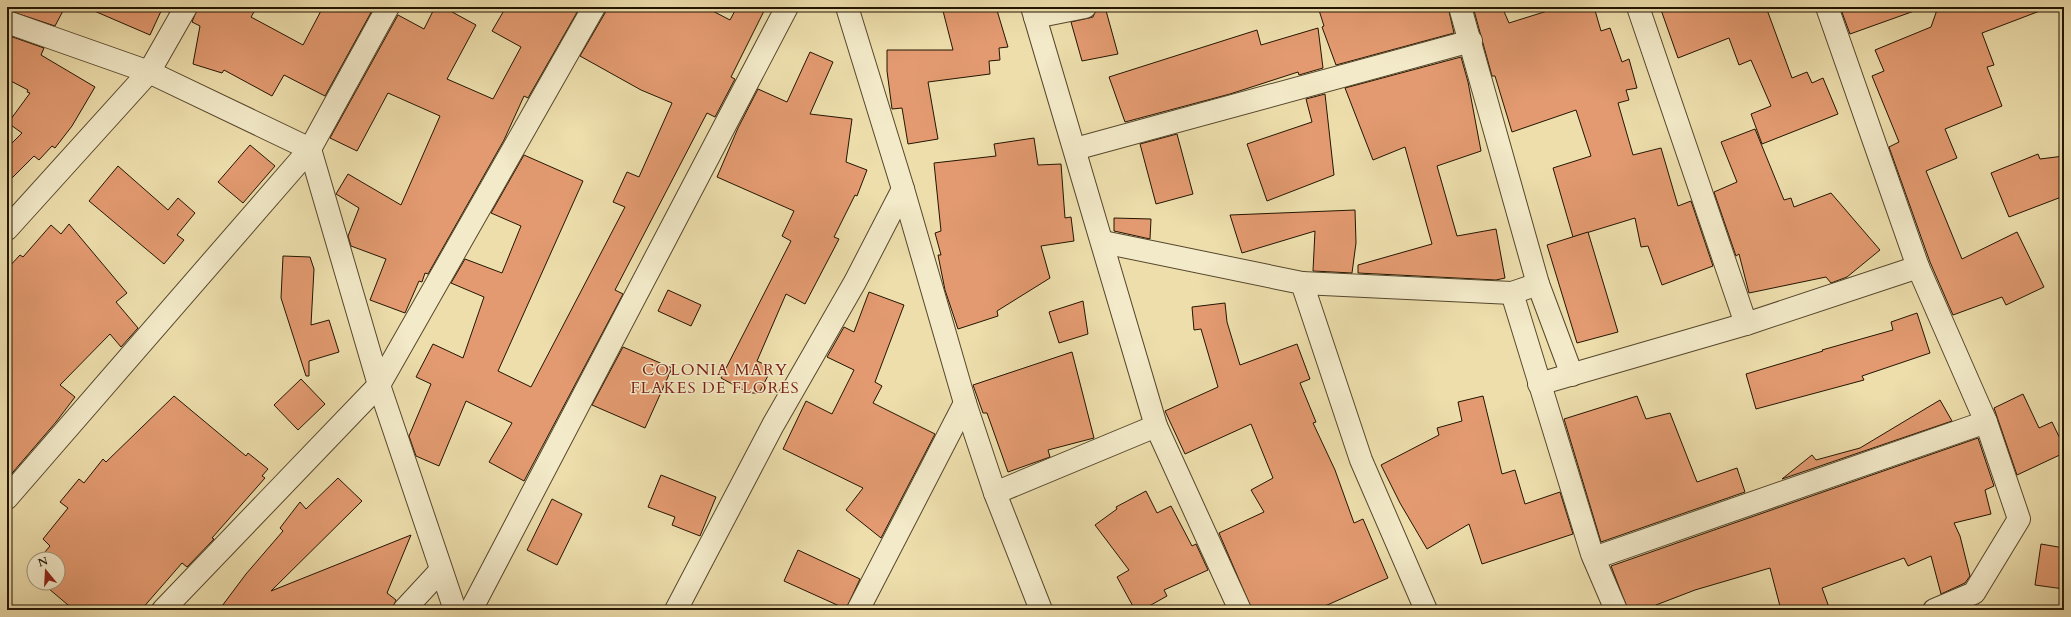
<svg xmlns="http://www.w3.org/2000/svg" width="2071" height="617" font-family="Cardo,serif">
  <rect width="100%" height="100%" fill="#eddeac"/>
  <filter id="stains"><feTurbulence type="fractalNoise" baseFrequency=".005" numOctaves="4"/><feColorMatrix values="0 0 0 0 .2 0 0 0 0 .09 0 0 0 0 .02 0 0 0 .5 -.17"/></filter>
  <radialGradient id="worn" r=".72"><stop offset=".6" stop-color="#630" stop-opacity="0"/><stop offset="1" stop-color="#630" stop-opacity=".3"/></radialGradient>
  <g fill="#e39a70" stroke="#231501">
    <path d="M7,7H65L55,26L7,10Z"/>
    <path d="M85,7H172L169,12L162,9L150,35Z"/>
    <path d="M198,7H257L251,17L303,45L323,7H374L325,96L284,75L272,96L224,70L222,73L193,64L200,26L192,22Z"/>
    <path d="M435,7H443L476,25L447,79L493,99L521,47L492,31L506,7H580L528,98L524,96L504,140L428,274L425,273L422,282L419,281L405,313L370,300L386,259L351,246L348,236L359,208L336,194L348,174L401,205L440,116L388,93L357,151L330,138L398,15L424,29Z"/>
    <path d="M606,7H705L730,20L737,7H766L731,77L735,79L715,117L707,113L615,290L623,294L524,481L489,462L512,423L466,401L439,466L416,456L409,436L431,384L416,377L433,344L463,358L484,297L451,283L465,259L502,273L521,226L491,213L524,155L583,181L498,371L531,387L625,207L613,202L627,172L639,177L672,103L641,90L580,56L605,13Z"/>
    <path d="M942,7H996L1008,47L999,48L1000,60L989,61L990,74L928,82L938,139L908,144L902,108L892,109L887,71V50H953Z"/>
    <path d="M1097,7H1105L1118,54L1082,61L1071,22L1093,17Z"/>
    <path d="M1318,7H1448L1454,33L1336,65L1322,27L1324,26Z"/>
    <path d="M1473,7H1502L1509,23L1560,7H1594L1601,31L1610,28L1622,62L1629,59L1637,88L1626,90L1629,100L1618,103L1633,155L1661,148L1678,206L1691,201L1713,266L1662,285L1648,246L1641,247L1635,218L1573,237L1553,168L1591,156L1576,110L1512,132L1495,76H1492Z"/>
    <path d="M1660,7H1766L1792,78L1807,72L1812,83L1823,78L1838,114L1762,144L1751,114L1771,106L1751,60L1739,65L1729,38L1678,58Z"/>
    <path d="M1840,7H1916L1917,10L1850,34Z"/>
    <path d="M1938,7H2045V9L1982,33L1994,65L1987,67L2002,106L1945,129L1957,158L1926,171L1962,259L2017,232L2044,287L2006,305L2002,297L1953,315L1930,262L1889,147L1899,142L1872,76L1884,71L1875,50L1931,27Z"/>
    <path d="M1318,28L1323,68L1299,75L1298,72L1230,94L1125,122L1109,77L1257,30L1261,45Z"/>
    <path d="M7,35L44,48L41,55L95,87L72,126L55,148L52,146L39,160L34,156L7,183V148L22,133L8,123L30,93L27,92L28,90L7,79Z"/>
    <path d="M810,52L833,62L810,114L852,119L846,162L867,170L857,196L855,195L834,237L839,239L805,304L786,294L757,361L772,368L759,393H749L721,378L791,241L782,236L794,211L717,177L738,128L758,89L787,102Z"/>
    <path d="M1461,57L1468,82L1481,151L1437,166L1457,236L1496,229L1505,278L1496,280L1358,273V265L1432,244L1405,147L1373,160L1345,88Z"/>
    <path d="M1325,94L1334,175L1267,201L1247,144L1312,122L1306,99Z"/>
    <path d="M1755,129L1784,200L1791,198L1794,207L1831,193L1880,250L1847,277L1831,283L1826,277L1749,293L1739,254L1736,256L1714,192L1737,182L1721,142Z"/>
    <path d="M1177,134L1193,194L1156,204L1140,144Z"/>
    <path d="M1034,138L1038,165L1061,164L1065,218L1071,217L1074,241L1041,246L1050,278L997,311L998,316L958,329L945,290L938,255H941L935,233L941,231L934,163L996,156L994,144Z"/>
    <path d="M250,145L275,166L243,203L218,182Z"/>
    <path d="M2038,154L2040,159L2064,156V196L2009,217L1991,173Z"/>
    <path d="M118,166L168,210L178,198L195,213L177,235L184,240L164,264L89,201Z"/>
    <path d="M1355,210L1356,243L1352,273L1313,271L1315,231L1242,253L1230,215Z"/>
    <path d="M1114,218L1151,219L1150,239L1114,231Z"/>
    <path d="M69,224L127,293L116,302L138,328L121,347L110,334L60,385L75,397L56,422L7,479V269L20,255L23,257L51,225L61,234Z"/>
    <path d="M1588,232L1618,332L1577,343L1547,245Z"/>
    <path d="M283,256L310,257L314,269L311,325L329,320L339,352L309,361V376H306L281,298Z"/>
    <path d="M668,290L701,305L691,326L658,311Z"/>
    <path d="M869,292L904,305L875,382L882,386L873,403L935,434L881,538L846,510L863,488L783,449L806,401L832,414L854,370L827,357L844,327L854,332Z"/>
    <path d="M1083,301L1088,334L1059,343L1049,312Z"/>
    <path d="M1225,303L1227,322L1240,365L1297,344L1310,379L1300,383L1316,422L1313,423L1335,470L1354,523L1363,519L1388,578L1316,610H1252L1219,533L1264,512L1251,490L1273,478L1251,424L1185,454L1165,411L1218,387L1201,329L1194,330L1192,307Z"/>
    <path d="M1917,313L1930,353L1862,376L1864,380L1756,409L1746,374L1823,351L1822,350L1893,330L1891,322Z"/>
    <path d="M623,347L672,368L645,428L592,405Z"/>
    <path d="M1072,352L1094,438L1048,450L1050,457L1008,472L987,413H983L973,385Z"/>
    <path d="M301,379L325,404L298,430L274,405Z"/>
    <path d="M2023,394L2039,428L2052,422L2064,447V453L2017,475L1994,408Z"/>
    <path d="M174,396L246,456L248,453L268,469L262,476L265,478L212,538L214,539L187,567L182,563L141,610H74L42,583H58V559H39L50,546L43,539L68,508L60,502L79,479L84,483L103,459L106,462Z"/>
    <path d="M1483,396L1502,474L1515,470L1525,504L1560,492L1573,534L1482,564L1469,524L1427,549L1400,503L1381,465L1439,435L1437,428L1462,421L1458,402Z"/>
    <path d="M1637,396L1646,419L1670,413L1697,482L1737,468L1745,492L1601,542L1564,419Z"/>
    <path d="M1940,400L1952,421L1782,479L1812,455L1816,460L1860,448Z"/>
    <path d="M1978,438L1994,486L1985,490L1991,514L1954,523L1960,536L1970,576L1965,583L1941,594L1931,556L1908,566L1904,558L1822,588L1830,610H1781L1770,568L1695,590L1656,605L1659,610H1628L1611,566Z"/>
    <path d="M661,475L716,497L700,536L672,525L675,517L648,507Z"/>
    <path d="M338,478L362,501L271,591L411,535L387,593L396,600L392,610H219L246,574L283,531L280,528L300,502L306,509Z"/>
    <path d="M1146,491L1157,513L1171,506L1192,546L1196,544L1208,570L1164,590L1167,596L1142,610H1135L1117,577L1129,570L1095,525L1117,509L1116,507Z"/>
    <path d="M552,499L582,514L557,565L527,550Z"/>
    <path d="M2041,544L2064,548V589L2035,585Z"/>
    <path d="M798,550L860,579L846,609L784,581Z"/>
    <path d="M34,564V576L28,571Z"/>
  </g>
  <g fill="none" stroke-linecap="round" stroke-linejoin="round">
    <g stroke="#56472c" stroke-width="24">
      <g id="minor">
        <path d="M847,7L903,189L965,403L995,493L1041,610"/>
        <path d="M1032,7L1156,426L1240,610"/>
        <path d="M1638,7L1746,324"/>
        <path d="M1827,7L1918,267L1986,422L2019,519L1974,593L1934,610"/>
        <path d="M1035,17L1085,7"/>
        <path d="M7,22L149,72L310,149L379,385L455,610"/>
        <path d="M1075,149L1471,41"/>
        <path d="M7,229L149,72L186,7"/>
        <path d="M1103,242L1302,283L1361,460L1426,610"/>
        <path d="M1302,283L1512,293L1538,284L1460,7"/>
        <path d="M1538,284L1572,375"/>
        <path d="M1512,293L1592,554L1616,610"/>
        <path d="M1539,384L1746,324L1918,267"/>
        <path d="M995,493L1156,426"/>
        <path d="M7,498L310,149L388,7"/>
        <path d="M1594,558L1986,422"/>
        <path d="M163,610L379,385L594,7"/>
        <path d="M404,610L441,570"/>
        <path d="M471,610L787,7"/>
        <path d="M676,610L773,425L855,282L903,189"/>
        <path d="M858,610L965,403"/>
      </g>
    </g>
    <use href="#minor" stroke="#f3eac9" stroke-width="22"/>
  </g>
  <g text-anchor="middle" stroke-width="3" stroke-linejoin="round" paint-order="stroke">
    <g font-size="16" letter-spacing="1" fill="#7a1f14" stroke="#f3eac9">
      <text x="715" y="375">COLONIA MARY<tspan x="715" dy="18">FLAKES DE FLORES</tspan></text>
    </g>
  </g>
  <rect width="2071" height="617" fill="none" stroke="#eddeac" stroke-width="24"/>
  <rect x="8" y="8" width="2055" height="601" fill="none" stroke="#231501" stroke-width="2"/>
  <rect x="12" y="12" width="2047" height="593" fill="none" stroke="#231501"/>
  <g transform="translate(46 571) rotate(342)"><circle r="19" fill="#f3eac9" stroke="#a09579"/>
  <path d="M0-3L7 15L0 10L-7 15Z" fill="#8f2418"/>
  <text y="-6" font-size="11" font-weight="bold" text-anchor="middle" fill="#231501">N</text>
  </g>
  <rect width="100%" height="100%" filter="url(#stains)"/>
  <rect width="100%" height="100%" fill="url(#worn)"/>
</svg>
